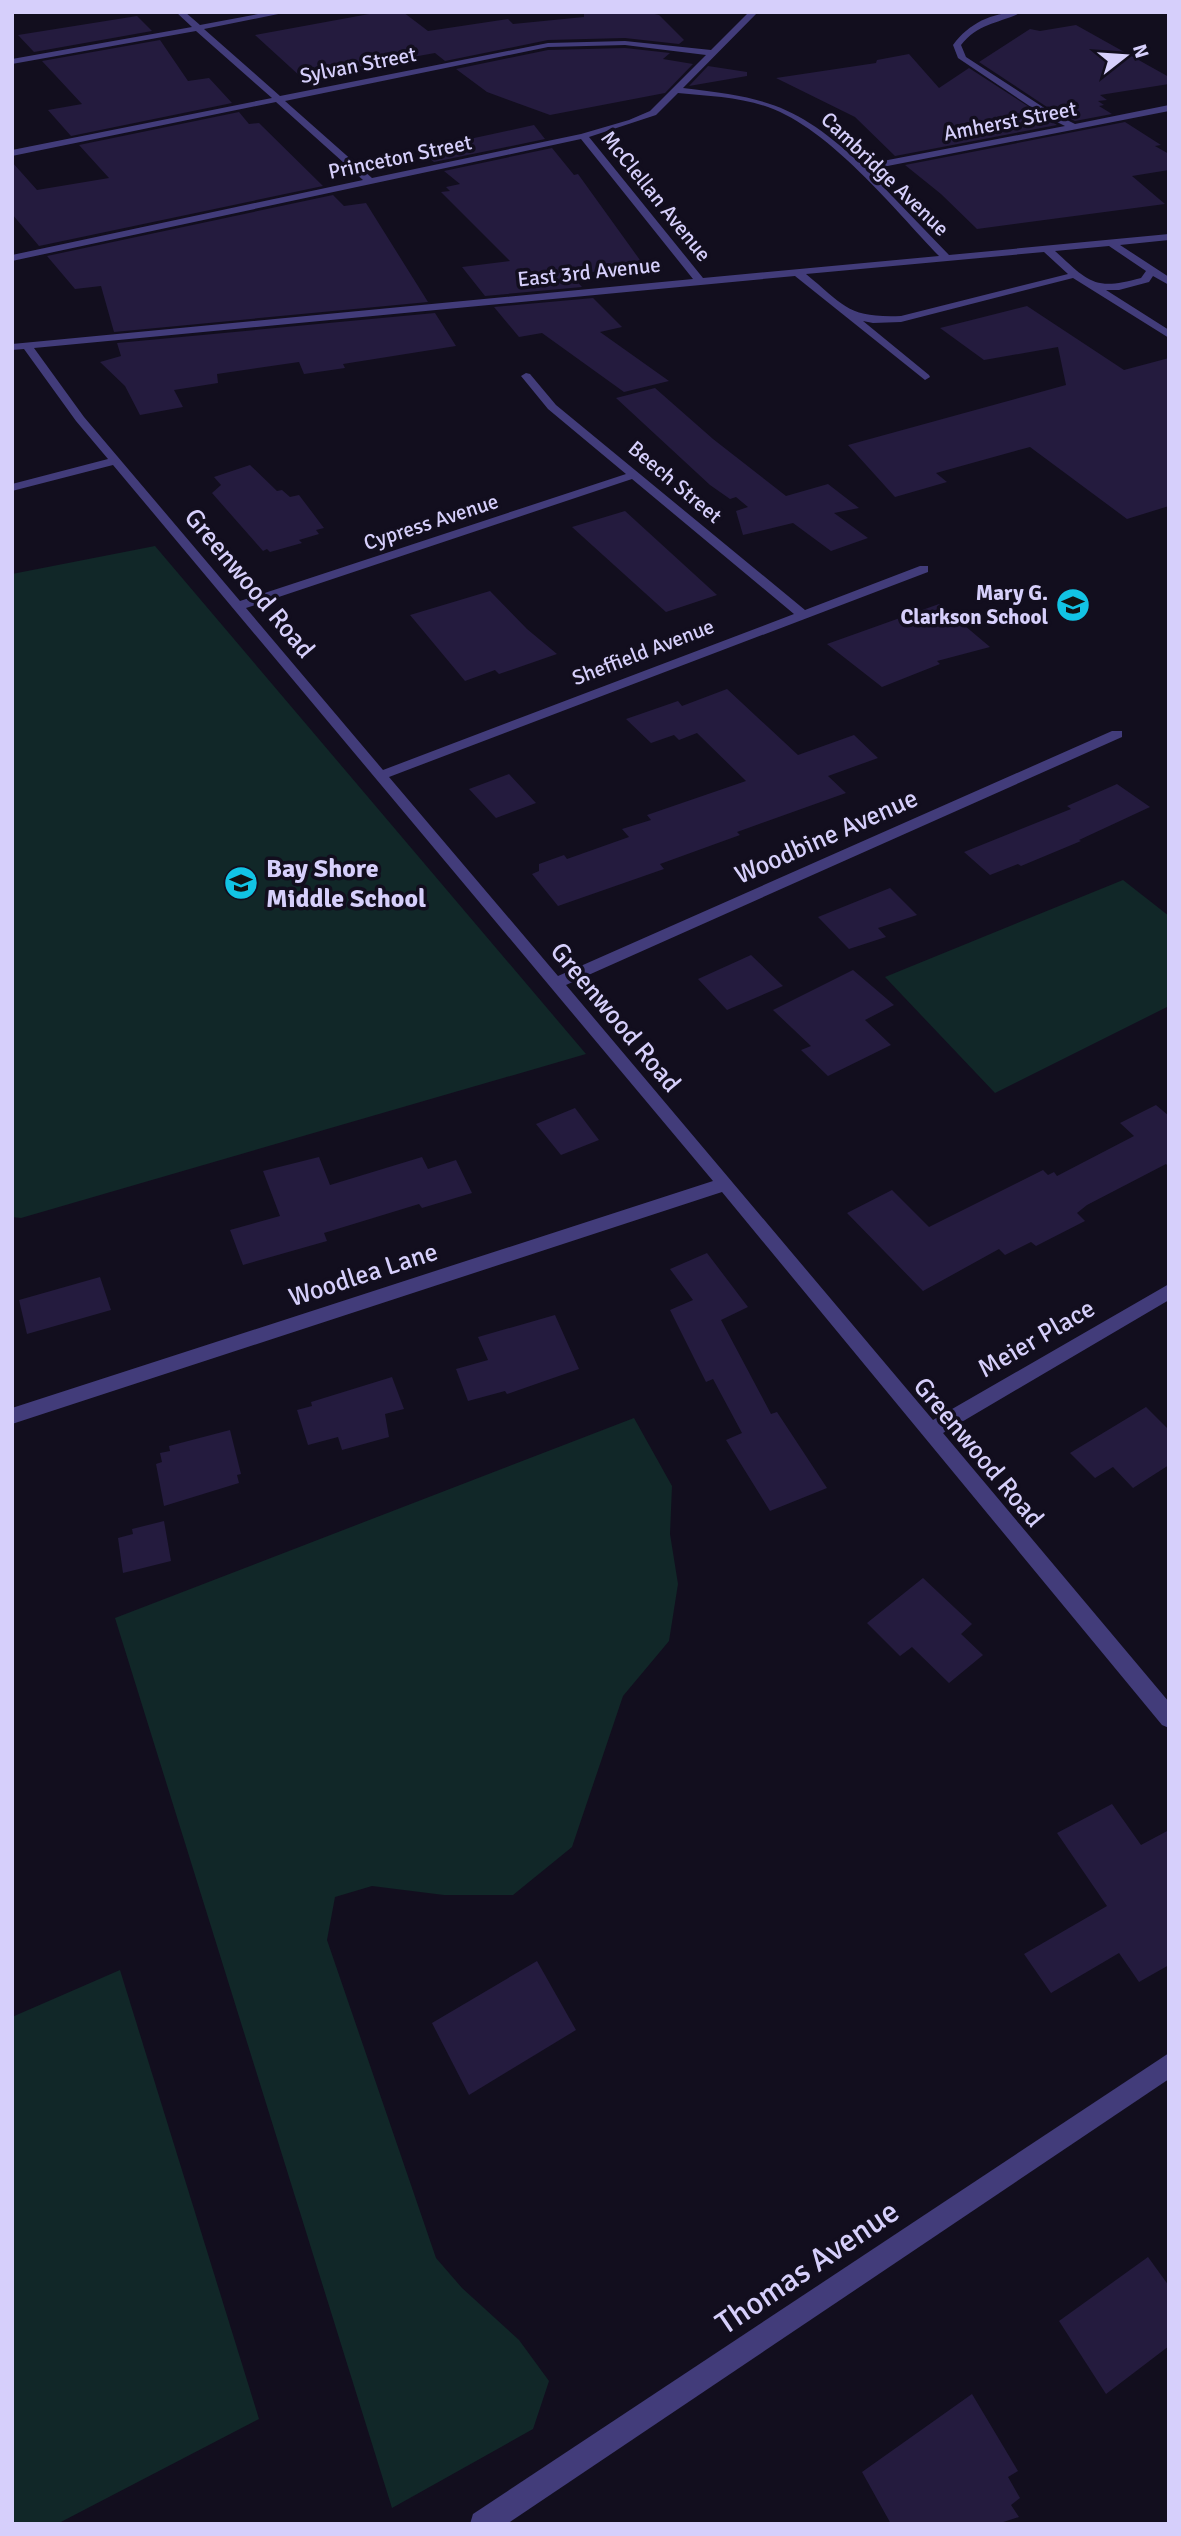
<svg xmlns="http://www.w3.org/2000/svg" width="1181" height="2536" font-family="Signika,sans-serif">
  <rect width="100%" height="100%" fill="#120e1e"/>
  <g fill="#112728">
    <path d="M155,546L586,1054L21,1218L12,1217V574Z"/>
    <path d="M1123,880L1169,916V1006L995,1093L885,977Z"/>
    <path d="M634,1418L672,1486L670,1534L678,1584L669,1641L623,1696L572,1847L513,1895H444L372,1886L335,1897L327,1940L436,2258L462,2288L519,2340L549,2381L533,2429L392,2508L115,1618Z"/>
    <path d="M120,1970L259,2419L57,2524H12V2017Z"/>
  </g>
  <g fill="#241b3e">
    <path d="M380,12H403L428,31L508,19L513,24L584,17V14L646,12L659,15L684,40L679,44L625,38L548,40L445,61L435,53L301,77L255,35Z"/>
    <path d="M137,16L152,31L34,52L18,35Z"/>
    <path d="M1076,25L1169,77V84L1100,95L1107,100L1098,101L1104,105L1099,106L1112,114L1075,121L1050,109L979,62L1030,29L1040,31Z"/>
    <path d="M160,40L188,81L209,78L232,103L71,136L48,110L82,104L42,61Z"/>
    <path d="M625,48L670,53L663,59L693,64L665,93L550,115L487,92L456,69L548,50Z"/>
    <path d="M909,54L939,88L969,68L1057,125L895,156L855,117L776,78L876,63L877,60Z"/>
    <path d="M708,66L747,72V76L689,86Z"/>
    <path d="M239,112L249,124L259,123L323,186L39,246L12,214V162L37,190L109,178L79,145Z"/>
    <path d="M1125,122L1161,145L1155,146L1169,154V170L1132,176L1165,204L977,229L941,194L905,165Z"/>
    <path d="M534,125L545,139L434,162L419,150Z"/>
    <path d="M552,148L574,175L578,174L645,267L570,274L582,287L485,296L462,267L510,261L441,192L450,191L446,187L460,184L444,171Z"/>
    <path d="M333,195L344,206L366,203L428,302L114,332L101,286L75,289L47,256Z"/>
    <path d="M593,298L622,327L600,332L669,381L624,392L542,333L519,337L494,307Z"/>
    <path d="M1027,306L1124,370L1169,358V506L1127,519L1030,447L936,473L947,482L895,497L848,445L1066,385L1058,347L984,360L940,328Z"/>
    <path d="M435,313L456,346L343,364L345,368L304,374L299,362L217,374L218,383L174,390L183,407L140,415L125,386L100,362L121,356L117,343Z"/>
    <path d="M655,388L713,439L786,496L828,484L859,508L834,513L868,538L831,551L793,523L743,535L736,511L748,507L736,497L730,499L710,485L616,398Z"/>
    <path d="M250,465L277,491L282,490L290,497L299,495L324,528L316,530L319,534L299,540L302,543L270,552L267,549L263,551L212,493L221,485L214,477Z"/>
    <path d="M625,511L717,595L666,612L572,527Z"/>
    <path d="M490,591L527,629L557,654L499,674L495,670L465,681L410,615Z"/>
    <path d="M939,604L990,647L937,661L940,664L882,687L827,644Z"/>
    <path d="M727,689L798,755L854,735L878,758L828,776L846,793L737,832L740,835L660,864L664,869L558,906L532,874L539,871V864L564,855L567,859L629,837L622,829L651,820L647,815L746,781L697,733L679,740L674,735L651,743L626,719L678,701L682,706Z"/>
    <path d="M509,774L536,803L496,818L469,789Z"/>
    <path d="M1117,784L1150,807L1079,840L1081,841L1021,866L1018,864L990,875L964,852L1071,809L1067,806Z"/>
    <path d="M890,888L917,915L878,928L886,937L849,949L818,917Z"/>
    <path d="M751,955L783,986L727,1010L698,979Z"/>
    <path d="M853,970L894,1005L865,1020L891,1045L828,1076L801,1050L811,1046L773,1010Z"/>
    <path d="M1156,1105L1169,1116V1167L1166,1164L1087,1205L1077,1213L1085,1221L1036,1246L1031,1242L1005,1255L999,1249L923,1291L847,1213L892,1190L929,1227L1043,1170L1048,1175L1054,1172L1057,1176L1134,1136L1120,1123Z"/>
    <path d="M575,1108L599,1140L561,1155L536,1124Z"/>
    <path d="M319,1157L330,1185L422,1157L428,1169L456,1160L472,1193L422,1208L419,1204L324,1233L327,1241L243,1265L230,1230L280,1216L263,1171Z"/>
    <path d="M707,1253L748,1307L721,1320L771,1414L777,1412L827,1488L770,1511L726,1440L742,1433L713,1379L706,1382L670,1310L693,1300L670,1269Z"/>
    <path d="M100,1277L111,1310L27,1334L19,1300Z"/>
    <path d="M555,1315L579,1369L507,1394L505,1391L468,1401L456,1369L488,1360L478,1337Z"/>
    <path d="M392,1377L404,1409L385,1414L389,1437L342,1450L338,1437L308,1445L297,1410L312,1406L311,1402Z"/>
    <path d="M1146,1407L1169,1430V1465L1133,1488L1113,1467L1095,1478L1070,1453Z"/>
    <path d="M230,1430L241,1474L237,1475L239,1483L164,1506L156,1464L162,1462L160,1453L170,1451L169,1446Z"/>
    <path d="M164,1521L171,1561L123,1573L118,1538L133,1534L132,1529Z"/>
    <path d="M923,1578L972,1624L961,1634L983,1655L949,1683L912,1647L900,1656L867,1623Z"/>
    <path d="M1112,1804L1141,1845L1169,1830V1965L1139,1982L1119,1953L1051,1993L1024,1954L1107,1906L1057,1833Z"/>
    <path d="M537,1961L576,2030L469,2095L432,2023Z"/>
    <path d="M1148,2257L1169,2286V2346L1106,2394L1059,2321Z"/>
    <path d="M972,2394L1018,2471L1008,2477L1020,2498L1011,2505L1019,2517L997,2524H891L862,2472Z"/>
  </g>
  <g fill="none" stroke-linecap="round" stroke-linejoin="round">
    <g fill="#423c7a" fill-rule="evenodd">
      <path d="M176,12H185L200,25L269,12H288L204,29L280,96L548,43L625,41L711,50L749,12H758L683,88C769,98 797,105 862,165L1065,126L1043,115L958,58L953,45C970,22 994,12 1022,12C1000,23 978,23 961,45L966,57L1049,111L1075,124L1169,105V111L867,170L949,255L1169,234V240L1120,245L1169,277V285L1153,276L1149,282L1119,290H1106L1169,330V338L1073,278L901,322L873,323L863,321L929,375L930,377L925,380L795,276L34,348L84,417L240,601L626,474L548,409L521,376L526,373L530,374L556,405L805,610L920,566H928V572L389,777L558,976L1112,731H1122V737L566,985L933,1420L1169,1284V1300L943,1433L1169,1702V1728L1162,1725L722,1192L12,1424V1408L713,1181L113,465L12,491V484L108,459L76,421L24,349L12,350V344L693,279L581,139L12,261V255L363,180L276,102L12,156V150L272,98L196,31L12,64V59L192,27ZM625,45L706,55L650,111L629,120L581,134L372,178L285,101L548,47ZM678,93C708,96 740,97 768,107C830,129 894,209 939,256L703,278L589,137L656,115ZM1109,246L1146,271L1141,278C1094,291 1089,282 1055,251ZM1044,252L1068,274L901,316C848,318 845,306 806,274ZM632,479L794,614L383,770L246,608Z"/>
      <path d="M1169,2053V2079L507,2524H470L473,2514Z"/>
    </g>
  </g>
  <defs>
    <g id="school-disc" transform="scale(1.75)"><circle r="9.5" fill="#12c3e4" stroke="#120e1e"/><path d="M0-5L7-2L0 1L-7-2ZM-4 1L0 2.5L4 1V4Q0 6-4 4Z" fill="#111"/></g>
  </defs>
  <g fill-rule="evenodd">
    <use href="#school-disc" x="1073" y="605"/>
    <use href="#school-disc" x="241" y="883"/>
  </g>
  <g text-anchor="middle" stroke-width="7" stroke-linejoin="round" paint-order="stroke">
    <g font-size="21" fill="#d6cffb" stroke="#120e1e">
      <text transform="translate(358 65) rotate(-11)" y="7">Sylvan Street</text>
      <text transform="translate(1010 121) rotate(-11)" y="7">Amherst Street</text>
      <text transform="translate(400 157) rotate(-12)" y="7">Princeton Street</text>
      <text transform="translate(885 174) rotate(44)" y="7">Cambridge Avenue</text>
      <text transform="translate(656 196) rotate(51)" y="7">McClellan Avenue</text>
      <text transform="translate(589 272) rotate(-6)" y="7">East 3rd Avenue</text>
      <text transform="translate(675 482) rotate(40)" y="7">Beech Street</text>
      <text transform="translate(431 522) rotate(-18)" y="7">Cypress Avenue</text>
      <text transform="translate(643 652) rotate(-21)" y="7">Sheffield Avenue</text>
    </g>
    <g font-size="21" font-weight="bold" fill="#d6cffb" stroke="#120e1e" text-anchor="end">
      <text x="1048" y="600">Mary G.<tspan x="1048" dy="24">Clarkson School</tspan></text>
    </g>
    <g font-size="26" fill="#d6cffb" stroke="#120e1e">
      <text transform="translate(250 583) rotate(50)" y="9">Greenwood Road</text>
      <text transform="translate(826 836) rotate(-24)" y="9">Woodbine Avenue</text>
      <text transform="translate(616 1017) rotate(50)" y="9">Greenwood Road</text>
      <text transform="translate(363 1274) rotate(-18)" y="9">Woodlea Lane</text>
      <text transform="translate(1036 1338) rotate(-30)" y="9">Meier Place</text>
      <text transform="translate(979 1452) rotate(50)" y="9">Greenwood Road</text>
    </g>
    <g font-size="26" font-weight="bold" fill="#d6cffb" stroke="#120e1e" text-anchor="start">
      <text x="266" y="877">Bay Shore<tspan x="266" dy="30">Middle School</tspan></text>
    </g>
    <g font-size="32" fill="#d6cffb" stroke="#120e1e">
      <text transform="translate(807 2267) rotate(-34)" y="11">Thomas Avenue</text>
    </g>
  </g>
  <rect width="1181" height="2536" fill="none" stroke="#d6cffb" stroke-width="28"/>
  <g transform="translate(1125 56) rotate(73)" stroke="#120e1e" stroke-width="5" paint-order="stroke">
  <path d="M0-5L12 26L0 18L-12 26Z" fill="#d6cffb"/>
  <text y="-10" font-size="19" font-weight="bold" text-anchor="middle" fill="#d6cffb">N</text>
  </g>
</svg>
